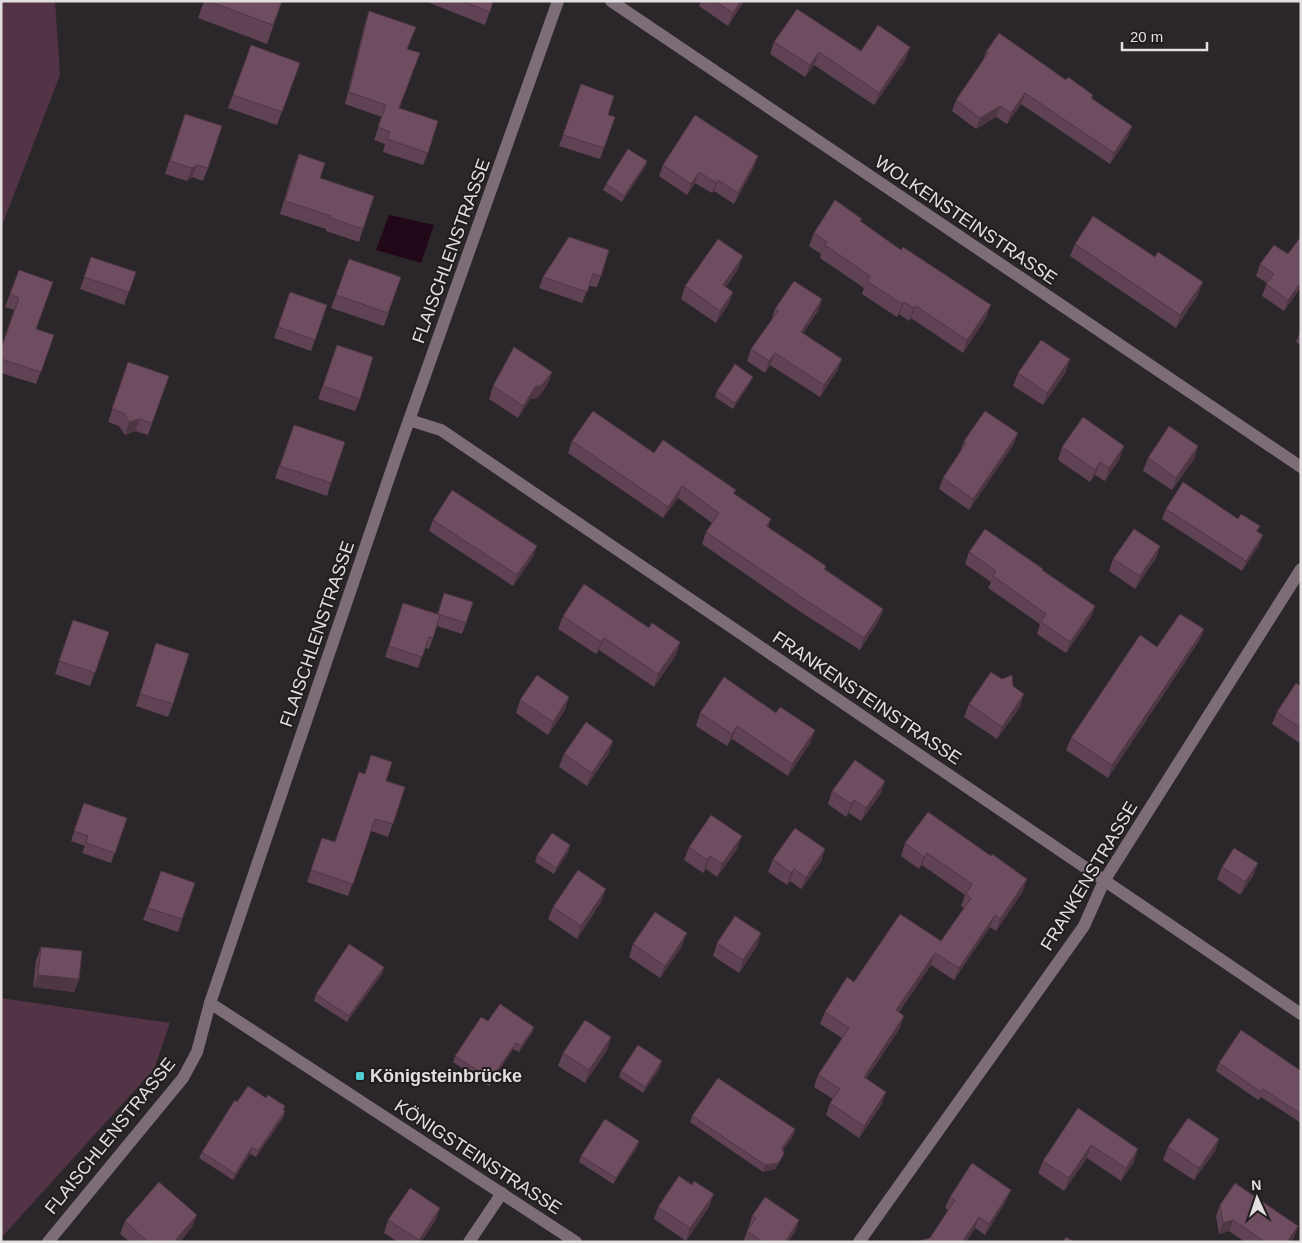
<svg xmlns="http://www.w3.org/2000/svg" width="1302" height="1243" font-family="Arial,sans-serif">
  <rect width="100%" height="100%" fill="#2b2629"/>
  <g fill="#533446">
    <path d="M1,1H55L60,75L1,228Z"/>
    <path d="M1,998L170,1023L154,1069L1,1238Z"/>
  </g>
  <path fill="#220718" d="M389,215L434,225L421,263L376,250Z"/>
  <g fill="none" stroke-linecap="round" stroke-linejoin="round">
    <g stroke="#7d6d76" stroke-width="12">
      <path d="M611,1L1301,467"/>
      <path d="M409,420L441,430L1301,1014"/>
      <path d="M210,1003L576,1242"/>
      <path d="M48,1242L183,1078L197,1052L210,1003L397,454L558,1"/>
      <path d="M469,1242L502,1193"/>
      <path d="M859,1242L1084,926L1104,881L1301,569"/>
    </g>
  </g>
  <g fill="#5f4253">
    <path d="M204,1H282L267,44L198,18Z"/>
    <path d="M425,1H493L485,25Z"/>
    <path d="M701,1H744L728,26L699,6Z"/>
    <path d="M369,11L408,49L400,108L428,153L423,165L383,152L385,144L374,140L382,117L345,104L365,23Z"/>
    <path d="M774,42L861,51L906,59L874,105L814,65L805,77L770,54Z"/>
    <path d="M251,45L300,63L277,125L228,108Z"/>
    <path d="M986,52L1066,80L1093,95L1092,98L1128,137L1110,164L1021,104L1007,124L996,117L976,129L952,111L956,100L982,62Z"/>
    <path d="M581,84L608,115L615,117L600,159L559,146Z"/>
    <path d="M185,114L208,168L203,181L192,177L187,181L165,174Z"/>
    <path d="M299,154L363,229L359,242L326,231V229L280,214L294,167Z"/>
    <path d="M647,161L645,167L622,202L603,190L606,184Z"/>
    <path d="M663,165L754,167L734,204L714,191L712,193L695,183L687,195L659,176Z"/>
    <path d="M861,222L986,318L963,353L911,318L909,321L899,314L897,317L862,294L864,288L820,258L821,254L809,246L814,233Z"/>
    <path d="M569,237L601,276L597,287L589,286L582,303L539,288L543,277Z"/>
    <path d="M1075,244L1198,295L1176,328L1070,256Z"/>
    <path d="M91,257L136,272L124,305L80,289Z"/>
    <path d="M349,259L401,277L384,326L331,308Z"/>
    <path d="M1260,264L1301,287L1284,311L1262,296L1267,283L1256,276Z"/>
    <path d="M738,269L726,287L733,292L728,305L716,323L681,299L685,286Z"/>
    <path d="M19,270L36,329L54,335L36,384L1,373V348L14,310L5,307Z"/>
    <path d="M290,292L327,305L311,351L274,338Z"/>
    <path d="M822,299L818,311L803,333L842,359L837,371L820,397L770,365L765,373L747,361L751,349L771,321L775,309Z"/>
    <path d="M1301,330V345L1296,342Z"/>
    <path d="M337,345L360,399L355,411L318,399Z"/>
    <path d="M128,362L169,376L148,435L135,431L125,435L119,426L108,422Z"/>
    <path d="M552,372L547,385L538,398L530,399L518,418L489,399L493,386Z"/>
    <path d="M1066,372L1043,405L1013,386L1018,373Z"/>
    <path d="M750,383L733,409L715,397L717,391Z"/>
    <path d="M294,425L331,483L327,496L275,478Z"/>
    <path d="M572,441L654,453L736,490L734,494L771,519L768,527L826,566L825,569L883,609L879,620L860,650L799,611L702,544L706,532L712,523L678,498L663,518L568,453Z"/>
    <path d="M964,441L1014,444L969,510L939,489L943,478L960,452Z"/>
    <path d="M1198,446L1194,459L1172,490L1143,471L1148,458Z"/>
    <path d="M1062,447L1120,458L1105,481L1095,475L1090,482L1058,460Z"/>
    <path d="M1166,509L1238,519L1260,526L1257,532L1259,545L1242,571L1162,519Z"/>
    <path d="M433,520L537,546L533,557L513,586L429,531Z"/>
    <path d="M1160,546L1156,558L1135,589L1109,571L1113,559Z"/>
    <path d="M969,552L1042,571L1095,606L1091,617L1066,653L1037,634L1040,624L988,588L991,582L965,564Z"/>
    <path d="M444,593L466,623L462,634L437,626L429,649L425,648L418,668L385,657L403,603L437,615Z"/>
    <path d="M563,616L649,628L680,642L676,655L654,687L599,650L596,654L558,629Z"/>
    <path d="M73,620L109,632L90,686L55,674Z"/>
    <path d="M1204,629L1199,641L1108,778L1066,750L1071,738L1157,647Z"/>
    <path d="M156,643L173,704L168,717L136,706Z"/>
    <path d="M1013,686L1020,707L997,739L964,717L969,704Z"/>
    <path d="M1301,687V744L1272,724L1277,712Z"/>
    <path d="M520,700L565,710L548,735L516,713Z"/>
    <path d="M700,713H776L815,730L810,743L788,776L732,739L727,746L696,726Z"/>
    <path d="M609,753L587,786L559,767L564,754Z"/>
    <path d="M386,781L405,787L388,837L371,831L348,896L307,882L322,838L334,842Z"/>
    <path d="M832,791L881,793L861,821L849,813L846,817L828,804Z"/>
    <path d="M84,803L127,818L111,863L82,853L85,846L71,841Z"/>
    <path d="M905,843L1023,891L996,931L990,927L954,980L931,965L899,1012L900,1028L866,1079L882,1104L859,1138L826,1115L830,1103L833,1099L814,1087L818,1075L842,1038L820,1024L825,1012L854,982L941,941L964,908L961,906L965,895L922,865L919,869L901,856Z"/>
    <path d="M570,845L568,852L554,874L535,862L537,855Z"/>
    <path d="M689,847L737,849L717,877L706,869L703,873L684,860Z"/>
    <path d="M773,859L821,862L801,889L790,881L787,885L768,872Z"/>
    <path d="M1258,863L1253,876L1240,895L1217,879L1222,867Z"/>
    <path d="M161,871L195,883L178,932L143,920Z"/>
    <path d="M601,902L577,939L548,919L553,907Z"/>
    <path d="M717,943L757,946L739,973L713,956Z"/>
    <path d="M633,944L682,946L660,978L629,957Z"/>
    <path d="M41,947L79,979L74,992L33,987L36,960Z"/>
    <path d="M384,967L382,974L347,1022L314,1001L316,994Z"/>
    <path d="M488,1021L534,1027L532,1033L519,1052L513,1049L489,1086L453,1062L455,1056Z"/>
    <path d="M611,1037L607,1050L585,1083L558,1066L563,1053Z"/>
    <path d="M1219,1063L1301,1071V1123L1261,1097L1258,1100L1216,1071Z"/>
    <path d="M660,1068L643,1093L619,1077L621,1071Z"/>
    <path d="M237,1102L284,1110L285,1111L283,1118L256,1157L250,1154L233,1180L199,1158L202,1152Z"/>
    <path d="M1078,1108L1134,1162L1121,1181L1087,1158L1064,1191L1038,1173L1043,1161Z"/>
    <path d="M692,1116L795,1129L793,1136L783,1150L784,1154L781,1160L775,1169L763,1172L690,1122Z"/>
    <path d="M1219,1139L1215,1151L1194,1180L1163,1160L1168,1147Z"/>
    <path d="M639,1141L637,1147L613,1184L579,1162L581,1156Z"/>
    <path d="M692,1185L709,1207L686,1241L654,1219L658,1207Z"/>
    <path d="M950,1197L1006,1201L985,1235L975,1228L966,1242H915L930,1238L948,1210L945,1208Z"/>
    <path d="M1220,1205L1298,1226L1294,1237L1291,1242H1245L1229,1231L1219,1234L1216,1216Z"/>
    <path d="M440,1208L435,1221L421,1242H398L384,1233L388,1220Z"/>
    <path d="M752,1216L799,1220L795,1232L788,1242H743L748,1229Z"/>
    <path d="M125,1221L192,1227L180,1242H130L120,1234Z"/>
  </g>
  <g fill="#4e3643">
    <path d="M741,1H744L728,26L733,13Z"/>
    <path d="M910,47L906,59L874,105L879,93Z"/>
    <path d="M819,52L814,65L805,77L810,65Z"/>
    <path d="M1025,93L1021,104L1007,124L1011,113Z"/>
    <path d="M1000,106L996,117L976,129L980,118Z"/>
    <path d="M1132,126L1128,137L1110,164L1114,153Z"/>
    <path d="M758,156L754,167L734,204L738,193Z"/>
    <path d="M647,161L645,167L622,202L624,196Z"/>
    <path d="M197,165L192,177L187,181L192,168Z"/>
    <path d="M699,172L695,183L687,195L691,184Z"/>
    <path d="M718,180L714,191L712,193L716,183Z"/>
    <path d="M743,256L738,269L718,298L723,285Z"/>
    <path d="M1203,282L1198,295L1176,328L1180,315Z"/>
    <path d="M1301,282V287L1284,311L1288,300Z"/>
    <path d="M733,292L728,305L716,323L720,311Z"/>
    <path d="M822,299L818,311L796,344L801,332Z"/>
    <path d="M904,302L899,314L897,317L902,304Z"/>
    <path d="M991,305L986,318L963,353L967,340Z"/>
    <path d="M916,306L911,318L909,321L914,308Z"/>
    <path d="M775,353L770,365L765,373L769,361Z"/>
    <path d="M842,359L837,371L820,397L824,385Z"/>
    <path d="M1070,359L1066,372L1043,405L1047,393Z"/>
    <path d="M552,372L547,385L538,398L530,399L518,418L523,406L535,387Z"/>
    <path d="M753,377L750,383L733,409L735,403Z"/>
    <path d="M140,419L135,431L125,435L129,422Z"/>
    <path d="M1018,433L1014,444L969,510L973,499Z"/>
    <path d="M1124,446L1120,458L1105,481L1109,468Z"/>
    <path d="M1198,446L1194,459L1172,490L1176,478Z"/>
    <path d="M1100,462L1095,475L1090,482L1095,470Z"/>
    <path d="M682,486L678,498L663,518L668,507Z"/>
    <path d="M1263,535L1259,545L1242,571L1246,561Z"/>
    <path d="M537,546L533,557L513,586L517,575Z"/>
    <path d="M1160,546L1156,558L1135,589L1140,576Z"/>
    <path d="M1095,606L1091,617L1066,653L1070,642Z"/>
    <path d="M883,609L879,620L860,650L864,638Z"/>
    <path d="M1204,629L1199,641L1108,778L1112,765Z"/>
    <path d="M604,638L599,650L596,654L601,642Z"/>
    <path d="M680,642L676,655L654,687L658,674Z"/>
    <path d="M1024,694L1020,707L997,739L1002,727Z"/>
    <path d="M569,697L565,710L548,735L553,722Z"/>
    <path d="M737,726L732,739L727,746L732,734Z"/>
    <path d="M815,730L810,743L788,776L792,764Z"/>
    <path d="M613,741L609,753L587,786L592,773Z"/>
    <path d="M885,781L881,793L861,821L866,808Z"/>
    <path d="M854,800L849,813L846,817L851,804Z"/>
    <path d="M742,836L737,849L717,877L722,864Z"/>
    <path d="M570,845L568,852L554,874L556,868Z"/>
    <path d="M825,849L821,862L801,889L806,877Z"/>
    <path d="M927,853L922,865L919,869L924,857Z"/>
    <path d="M710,856L706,869L703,873L707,860Z"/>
    <path d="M1258,863L1253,876L1240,895L1245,882Z"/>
    <path d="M794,869L790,881L787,885L791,873Z"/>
    <path d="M1027,879L1023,891L996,931L1000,919Z"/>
    <path d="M606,889L601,902L577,939L581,926Z"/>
    <path d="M995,915L990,927L954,980L959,968Z"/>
    <path d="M687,933L682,946L660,978L665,966Z"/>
    <path d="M761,933L757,946L739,973L743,960Z"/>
    <path d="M935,953L931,965L891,1022L896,1010Z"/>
    <path d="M384,967L382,974L347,1022L349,1016Z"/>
    <path d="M38,975L79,979L74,992L33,987Z"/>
    <path d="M904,1016L900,1028L859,1089L864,1077Z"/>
    <path d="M534,1027L532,1033L519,1052L521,1046Z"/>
    <path d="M611,1037L607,1050L585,1083L589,1070Z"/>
    <path d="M516,1043L513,1049L489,1086L491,1079Z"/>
    <path d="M662,1061L660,1068L643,1093L645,1087Z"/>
    <path d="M886,1092L882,1104L859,1138L864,1126Z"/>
    <path d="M285,1111L283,1118L256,1157L258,1151Z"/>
    <path d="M795,1129L793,1136L780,1154L782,1148Z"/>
    <path d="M1219,1139L1215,1151L1194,1180L1199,1168Z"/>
    <path d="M639,1141L637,1147L613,1184L616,1178Z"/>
    <path d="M1091,1145L1087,1158L1064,1191L1069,1178Z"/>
    <path d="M252,1147L250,1154L233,1180L235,1174Z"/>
    <path d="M1138,1149L1134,1162L1121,1181L1126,1168Z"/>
    <path d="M784,1154L781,1160L775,1169L763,1172L765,1165Z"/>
    <path d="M1011,1190L1006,1201L985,1235L989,1224Z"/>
    <path d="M714,1194L709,1207L686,1241L690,1228Z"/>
    <path d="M440,1208L435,1221L421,1242H418Z"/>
    <path d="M197,1215L192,1227L180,1242H174Z"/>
    <path d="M979,1217L975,1228L966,1242H962Z"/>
    <path d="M799,1220L795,1232L788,1242H785Z"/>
    <path d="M1233,1220L1229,1231L1219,1234L1223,1223Z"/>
    <path d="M1298,1226L1294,1237L1291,1242H1287Z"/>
  </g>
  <g fill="#6f4d60" stroke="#4e3643">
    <path d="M208,1H282L273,25Z"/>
    <path d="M462,1H493L490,12Z"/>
    <path d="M715,1H741L733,13Z"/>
    <path d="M797,9L861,51L878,25L910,47L879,93L819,52L810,65L774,42Z"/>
    <path d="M369,11L416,27L407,49L420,53L399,108L438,121L428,153L387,139L390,132L378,127L386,105L349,92Z"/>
    <path d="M999,33L1066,80L1068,77L1093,95L1091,98L1132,126L1114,153L1025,93L1011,113L1000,106L980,118L956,100L988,53L986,52Z"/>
    <path d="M251,45L300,63L282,112L233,95Z"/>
    <path d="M581,84L614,96L608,115L615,117L604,148L563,135Z"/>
    <path d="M185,114L222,126L208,168L197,165L192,168L170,161Z"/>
    <path d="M695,115L758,156L738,193L718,180L716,183L699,172L691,184L663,165Z"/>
    <path d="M628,149L647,161L624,196L606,184Z"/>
    <path d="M299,154L325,163L320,178L374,196L363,229L330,218L331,216L285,201Z"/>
    <path d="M835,200L862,219L860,221L901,250L903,247L991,305L967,340L916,306L914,308L904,302L902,304L867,281L870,276L825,245L827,242L814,233Z"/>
    <path d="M1093,216L1155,257L1158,252L1203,282L1180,315L1075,244Z"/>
    <path d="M569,237L609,250L601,276L593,274L587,292L543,277Z"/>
    <path d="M718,239L743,256L723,285L733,292L720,311L685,286Z"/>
    <path d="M1299,239L1301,240V282L1288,300L1266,284L1274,274L1260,264L1274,245L1288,254Z"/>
    <path d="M91,257L136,272L129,292L84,277Z"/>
    <path d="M349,259L401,277L388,313L336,295Z"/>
    <path d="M19,270L53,282L36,329L54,335L41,372L1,359V349L19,298L10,294Z"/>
    <path d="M794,281L822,299L801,332L842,359L824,385L775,353L769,361L751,349L778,311L775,309Z"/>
    <path d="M290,292L327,305L315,340L278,327Z"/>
    <path d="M1041,340L1070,359L1047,393L1018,373Z"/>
    <path d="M337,345L373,357L360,399L323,386Z"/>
    <path d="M514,347L552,372L542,385L535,387L523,406L493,386Z"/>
    <path d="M128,362L169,376L152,423L140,419L129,422L124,413L112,409Z"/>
    <path d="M735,364L753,377L735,403L717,391Z"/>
    <path d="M593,411L654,453L663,440L736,490L733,493L771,519L766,526L826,566L824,569L883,609L864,638L804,599L706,532L719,513L682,486L668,507L572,441Z"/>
    <path d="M985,411L1018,433L973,499L943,478L966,443L964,441Z"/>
    <path d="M1083,417L1124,446L1109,468L1100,462L1095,470L1062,447Z"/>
    <path d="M294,425L345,442L331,483L280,466Z"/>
    <path d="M1169,426L1198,446L1176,478L1148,458Z"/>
    <path d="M1183,482L1238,519L1241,514L1260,526L1256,531L1263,535L1246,561L1166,509Z"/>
    <path d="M452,490L537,546L517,575L433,520Z"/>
    <path d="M985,529L1043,569L1042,570L1095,606L1070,642L1041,622L1046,614L993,576L996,571L969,552Z"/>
    <path d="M1134,529L1160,546L1140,576L1113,559Z"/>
    <path d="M584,584L649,628L652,623L680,642L658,674L604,638L601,642L563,616Z"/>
    <path d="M444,593L473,602L466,623L438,614Z"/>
    <path d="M403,603L440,615L433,638L429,637L422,657L389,646Z"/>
    <path d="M1180,614L1204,629L1112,765L1071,738L1140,635L1157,647Z"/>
    <path d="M73,620L109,632L95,673L59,661Z"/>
    <path d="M156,643L189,654L173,704L140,694Z"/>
    <path d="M991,672L1002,679L1012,675L1013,686L1024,694L1002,727L969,704Z"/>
    <path d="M537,675L569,697L553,722L520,700Z"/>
    <path d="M724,677L776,713L780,707L815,730L792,764L737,726L732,734L700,713Z"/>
    <path d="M1296,683L1301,687V728L1277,712Z"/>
    <path d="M586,722L613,741L592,773L564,754Z"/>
    <path d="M371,755L392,762L386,781L405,787L393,824L375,819L353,884L311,870L322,838L335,842L359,772L365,774Z"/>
    <path d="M855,760L885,781L866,808L854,800L851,804L832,791Z"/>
    <path d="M84,803L127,818L115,853L86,843L88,836L74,831Z"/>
    <path d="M928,812L991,856L992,854L1027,879L1000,919L995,915L959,968L935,953L896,1010L904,1016L864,1077L886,1092L864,1126L830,1103L840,1089L818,1075L849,1028L825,1012L847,977L854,982L900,914L941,941L971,898L966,894L972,884L927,853L924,857L905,843Z"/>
    <path d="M711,815L742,836L722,864L710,856L707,860L689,847Z"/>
    <path d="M795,828L825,849L806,877L794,869L791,873L773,859Z"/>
    <path d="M552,833L570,845L556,868L537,855Z"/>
    <path d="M1234,848L1258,863L1245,882L1222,867Z"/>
    <path d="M578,870L606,889L581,926L553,907Z"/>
    <path d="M161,871L195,883L182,919L148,908Z"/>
    <path d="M655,912L687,933L665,966L633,944Z"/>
    <path d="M735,916L761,933L743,960L717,943Z"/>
    <path d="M349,944L384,967L349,1016L316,994Z"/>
    <path d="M41,947L82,951L79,979L38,975Z"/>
    <path d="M500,1004L534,1027L521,1046L516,1043L491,1079L455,1056L481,1017L488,1021Z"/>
    <path d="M585,1020L611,1037L589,1070L563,1053Z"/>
    <path d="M1241,1030L1301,1071V1114L1263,1089L1261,1092L1219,1063Z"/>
    <path d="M638,1045L662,1061L645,1087L621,1071Z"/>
    <path d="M718,1078L795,1129L782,1148L784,1154L778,1163L765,1165L692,1116Z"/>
    <path d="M248,1086L266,1098L268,1095L285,1106L283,1110L285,1111L258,1151L252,1147L235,1174L202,1152L235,1100L237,1102Z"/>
    <path d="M1078,1108L1138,1149L1126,1168L1091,1145L1069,1178L1043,1161Z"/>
    <path d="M1188,1118L1219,1139L1199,1168L1168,1147Z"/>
    <path d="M605,1119L639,1141L616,1178L581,1156Z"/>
    <path d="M972,1163L1011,1190L989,1224L979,1217L962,1242H915L930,1238L955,1200L950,1197Z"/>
    <path d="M679,1176L692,1185L694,1181L714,1194L690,1228L658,1207Z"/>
    <path d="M159,1182L197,1215L174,1242H148L125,1221Z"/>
    <path d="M1235,1183L1298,1226L1287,1242H1265L1233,1220L1223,1223L1220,1205Z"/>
    <path d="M410,1188L440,1208L419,1240L388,1220Z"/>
    <path d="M765,1197L799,1220L785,1242H763L747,1231L756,1218L752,1216Z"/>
    <path d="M1066,1237L1074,1242H1063Z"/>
  </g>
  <rect fill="#52cdcd" stroke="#211d1f" stroke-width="2" x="355" y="1071" width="10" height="10" rx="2.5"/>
  <g text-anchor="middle" stroke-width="4" stroke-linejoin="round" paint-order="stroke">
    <g font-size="18" fill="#e3dfe1" stroke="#211d1f">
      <text transform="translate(966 220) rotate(34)" y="6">WOLKENSTEINSTRASSE</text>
      <text transform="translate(451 251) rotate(-70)" y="6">FLAISCHLENSTRASSE</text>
      <text transform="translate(317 634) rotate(-71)" y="6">FLAISCHLENSTRASSE</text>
      <text transform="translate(867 698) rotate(34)" y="6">FRANKENSTEINSTRASSE</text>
      <text transform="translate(1089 876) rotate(-59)" y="6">FRANKENSTRASSE</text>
      <text transform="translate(110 1136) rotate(-51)" y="6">FLAISCHLENSTRASSE</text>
      <text transform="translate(478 1157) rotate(33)" y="6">KÖNIGSTEINSTRASSE</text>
    </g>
    <g font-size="18" font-weight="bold" fill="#e3dfe1" stroke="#211d1f" text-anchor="start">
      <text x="370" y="1082">Königsteinbrücke</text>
    </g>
  </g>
  <rect width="1302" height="1243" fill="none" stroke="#e3dfe1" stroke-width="5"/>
  <g transform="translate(1257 1198) rotate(357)" stroke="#211d1f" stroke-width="4" paint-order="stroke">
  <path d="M0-4L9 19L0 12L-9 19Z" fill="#e3dfe1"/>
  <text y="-8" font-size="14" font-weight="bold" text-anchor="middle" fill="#e3dfe1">N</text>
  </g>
  <path d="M1122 42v8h85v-8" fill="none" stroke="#e3dfe1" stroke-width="2.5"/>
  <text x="1130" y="42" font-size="15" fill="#e3dfe1" stroke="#211d1f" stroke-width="4" paint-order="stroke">20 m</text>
</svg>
